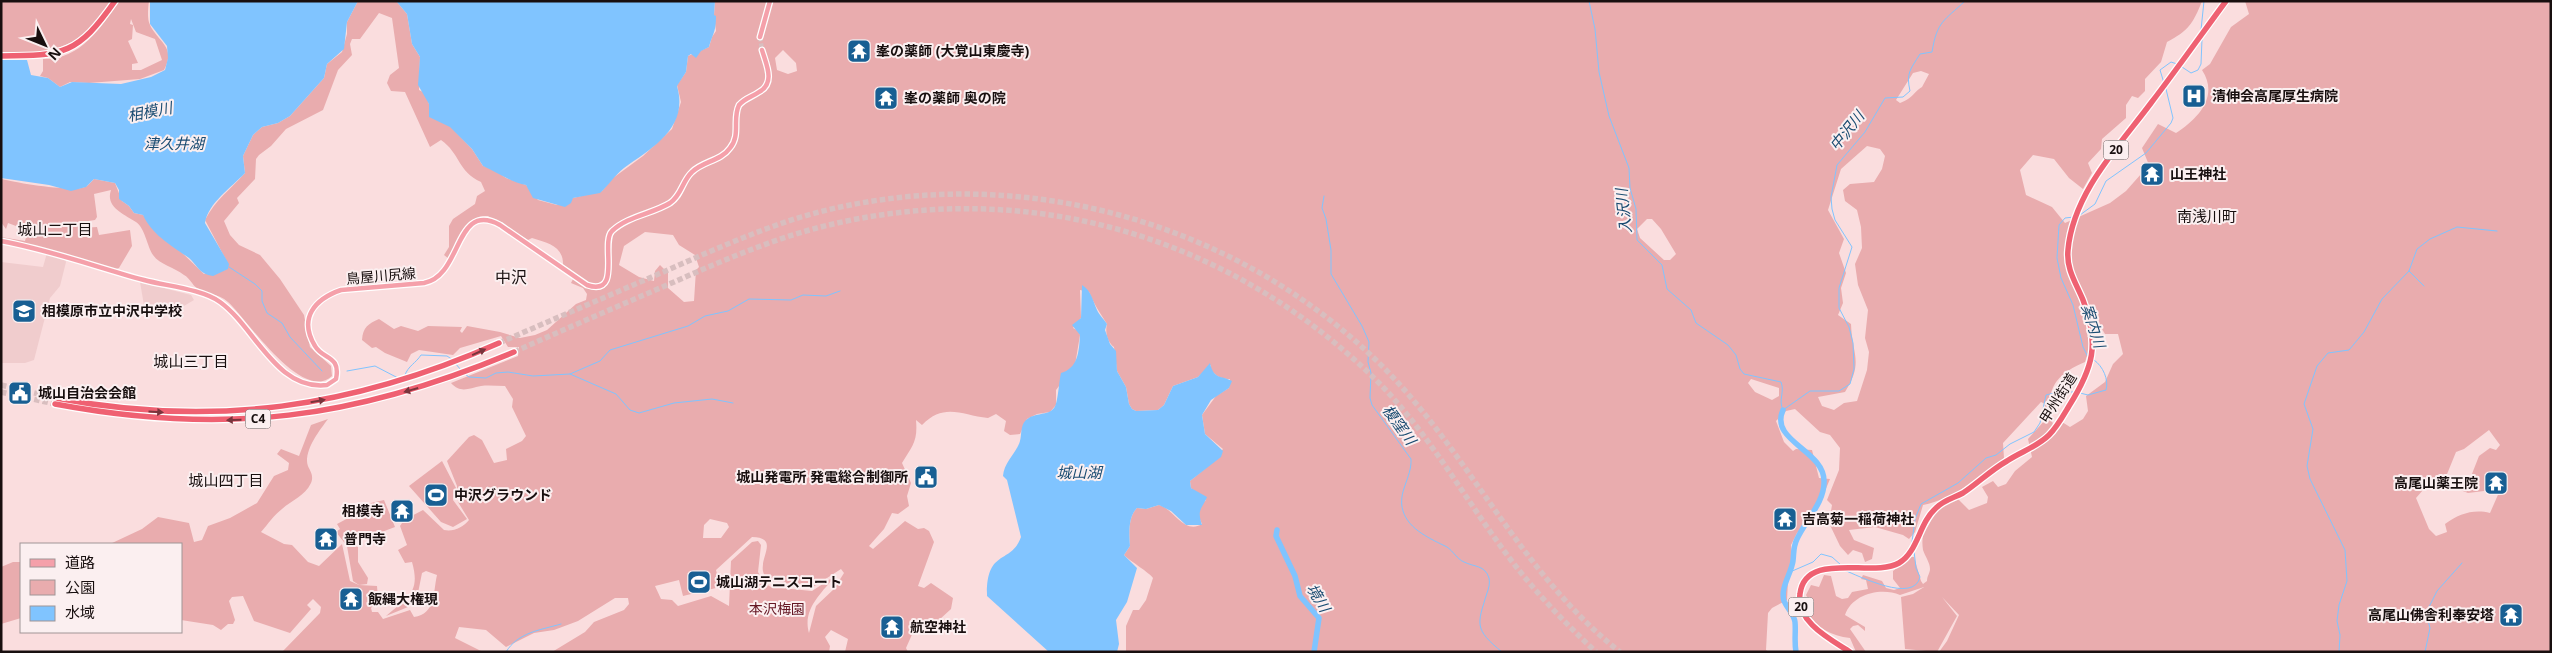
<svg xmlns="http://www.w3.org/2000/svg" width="2552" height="653" font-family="'Open Sans','Noto Sans JP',sans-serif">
  <rect width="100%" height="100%" fill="#faddde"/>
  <g fill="#f0cccd">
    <path d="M47,253L65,259L66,262L60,286L50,298L34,360L25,363H1V262L43,267Z"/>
    <path d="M140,282L191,295L194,300L172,313L146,317Z"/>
  </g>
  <g fill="#e9acae" fill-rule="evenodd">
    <path d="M1,1H111L96,24L75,41L46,53H1Z"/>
    <path d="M119,1H149C148,8 147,19 150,25C157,41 177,47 164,70L140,79L89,83L70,82L60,87L48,78L40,76L43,71V59C80,60 100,29 119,1ZM131,19L136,32L155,39L162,60L141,70H132V64L138,63L128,41L132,39L133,25L130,24Z"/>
    <path d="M358,1H396L407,14L412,44L420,57L419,90L425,93L429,104L472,149L483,166L490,167L506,178L526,185L538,200L557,205L573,198L602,191L613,178L643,156L672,129L681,102L677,85L686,72L688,56L709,47L712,37L716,31L714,15L715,1H2202C2193,24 2188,31 2167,42L2161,62L2145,79V91L2138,98L2132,96L2126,105V118L2102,139L2101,149L2088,163L2092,173L2083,189L2069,178L2054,159L2033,155L2020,170L2026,195L2052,207L2065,223L2110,203L2126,191L2149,165L2142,148L2158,124L2176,133C2199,118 2219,96 2202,70L2210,64L2231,27L2249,14L2245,1H2551V652H1939L1947,641L1959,615L1942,597L1957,616L1937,652L1905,649L1901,597L1913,594L1924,587L1900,595C1881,587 1852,594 1845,615L1865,627V631L1858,625L1853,626L1850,629L1866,652H1856L1850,638C1831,636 1817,628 1807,612L1812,606L1806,595L1811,585L1819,587L1824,575L1831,576L1836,596L1842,599L1848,598L1852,592L1868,589L1866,580L1861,579L1863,575L1882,581L1886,588L1894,590L1900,588L1893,579V571L1911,557H1914L1921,581L1923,584L1927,581C1927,576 1930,573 1930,569C1930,563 1925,556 1923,550C1919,524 1935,509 1957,498L1969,510L1987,503L1988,497L1982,487L1993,481L1998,487L2006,484L2015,471L2032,457L2028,439L2045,420V404L2041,402L2003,443L2004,458C1980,477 1954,499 1923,505L1915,532L1909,539L1903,535L1875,527L1849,530L1854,540L1874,548L1872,559L1865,562L1862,553L1853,550L1848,555L1840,546L1829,523L1832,505L1827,500L1839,470L1840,448L1830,435L1820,432L1795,409L1786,411L1776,421L1784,442L1793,451L1796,449L1812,450L1819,478L1830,479L1817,510L1806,525L1797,533L1791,545L1794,567L1788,581L1787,600L1772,608L1768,613L1766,650L1769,652H1126V626L1133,610H1139L1146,600L1153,578C1150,573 1130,561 1124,555L1130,546C1129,534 1128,517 1137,508L1146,509L1159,505C1174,509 1184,535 1202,524L1198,515L1200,506L1206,500L1191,488L1190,481L1206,468L1223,449L1205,434L1202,415L1216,396L1229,388L1230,379C1222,379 1217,377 1211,370V365L1198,377L1173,386L1164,405L1158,410L1136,411L1132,409L1129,404L1126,387L1117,371L1114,347C1107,342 1105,332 1107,324C1100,313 1094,304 1089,292L1080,290L1081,318L1073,328L1079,331L1080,335L1075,365L1056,390V405L1050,412L1037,414L1027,419L1020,434L1010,435L1004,431L1006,421L996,414L988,418C962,415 944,402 922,425L916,420C918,442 912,446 902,463L911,483L907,496L909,506L898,514L892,513L884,529L869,546L873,549L905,521L918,529L924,528L929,531L934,542L918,586L924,588L931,583L953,598L951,609L939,620H926L914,630L906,648L908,652H845L848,639L831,630L825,637L830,646L829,652H552L585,632L594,622L624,610L629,604L628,598H615L578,621L554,630L534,633L506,647L486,630L459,627L455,638L483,652H282L320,613L321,607L313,599L307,605L311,609L290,633L254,621L243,596L232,597L229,601L235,620L233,624H228L221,630L213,625L181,620V544H110L142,529L158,517L189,523L194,542L202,540L208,526L230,518L257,503L274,476L288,470L289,463L277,454L281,449L299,456L311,425L328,419C320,430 307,446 307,461C307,469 315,473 311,483C305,496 292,500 282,509C274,515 268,524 261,532L284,544L292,545L308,562L319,566L342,544L350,581L359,585L377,586L378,599L371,608L372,612H378L383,619L410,610L414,617C436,614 433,592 437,575L426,571L422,573L418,593L405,602L408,607L386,616C407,598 421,593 412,562L405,563L398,550L407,545L400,526L404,520L423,510L444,530C454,532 463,527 469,520L458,502L457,486L447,461L469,437L474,435L482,440L494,463L507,460L506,449L522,441L526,436L512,407L513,399L505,386C497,386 488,385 481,386C469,388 461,394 451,383L518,356L519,347H508L501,336L460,348L453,355L419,350L411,354L407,362L385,353L376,347L372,348L362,340C363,327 368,324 379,319L394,329L401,326L418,331L428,326L462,327L460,331L462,333L467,326L500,332L520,338L535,335L547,330L576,304L586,300L587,294L583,288L571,283L575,275L563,266C564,246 548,243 532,238L528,240L488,216C466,214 456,243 449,259L444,255L449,247V226L453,219L475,204L477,196L485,191L481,182C458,172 460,153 441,140L430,147L405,92L391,91L387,83L390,75L399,68L392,18L379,13L360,39H352L350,44L352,55L338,70L323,110L286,129L271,146L259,155L256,159L255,179L237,198L239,203L224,221L230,235L239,245L260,255L280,279L304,315L310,347L331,366L332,376C302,404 246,318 228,302C218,293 207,295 197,288C192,285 190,278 184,275C174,267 160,265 153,255C147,246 145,228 136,222C124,214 105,207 111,190L94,194L97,217L95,220L81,222L82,228L97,227L99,235L130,230L132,246L119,268L114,270L39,247L1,240V237L25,241L26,237L22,235L24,229L8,223L6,229L1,222V182L2,179C16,183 73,192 85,187C88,186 91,182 94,179L115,183L122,201L129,206L134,213L143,215L204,274L225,270L226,260L205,220C215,200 231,189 245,173L243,156L253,135L262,127L278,123L290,116L324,78L327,64L342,52L347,34V22ZM783,50L796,63L797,71L788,74L777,70L775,58ZM1921,71L1929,74L1922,87C1913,92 1914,98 1900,103L1896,100L1913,73ZM1867,146L1880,149L1885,156L1882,169L1874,182L1850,184L1843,190L1845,201L1857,210L1861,227L1862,248L1855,264L1858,285L1868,310L1865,338L1869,352L1867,370L1857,401L1844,403L1834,410L1822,406L1818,397L1845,392C1864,362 1852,355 1851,324L1838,315L1843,303L1841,288L1846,273L1839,253L1844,239L1828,210L1841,169ZM1647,219H1652L1661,229L1676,254L1670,260H1664L1640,238L1637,229ZM645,232L673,235L679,245L695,255L699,267L696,270L694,301L684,302L668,288V273L660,265L655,271L654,281L639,277L619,265L624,246ZM2083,311L2093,314L2105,334H2118L2123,354L2113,364L2105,382L2086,396L2088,411L2083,419L2070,427L2062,422L2053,425C2045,392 2052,376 2085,362L2090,347ZM1751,379L1779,388V396L1772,400L1755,392L1748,383ZM2489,430L2500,445L2496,450L2490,448L2479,456L2468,484L2459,483L2455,488L2468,493L2484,491L2492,474L2504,481L2490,513C2473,509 2459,514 2445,524L2447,532L2436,536L2429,529L2416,498L2423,490L2443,484L2456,452L2464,449ZM710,519L727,523L729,527L721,538H703L704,525ZM752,537C786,538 748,566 770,581L813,587L841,569L844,573L834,589L816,606L809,633C802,609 822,593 835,576L812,591L771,587L764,583L758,572L761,545L758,541L752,542L731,561L729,606L711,596L678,606L672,600L661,599L655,586L679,580L683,596L720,587L716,570Z"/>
    <path d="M442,461L456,488L453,500L467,519L453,527L441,522L409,486Z"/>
    <path d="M384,500L395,527L358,541L356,540L352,544L358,547V562L368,578L367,584L359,585L353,581L347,546L336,532L340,529L337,524L354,515L358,506Z"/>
    <path d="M13,562H21V618L1,624V567Z"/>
  </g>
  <g fill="#80c4ff">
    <path d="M150,1H358L347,22L344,49L327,64L324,78L290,116L278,123L262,127L253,135L243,156L245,173C232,187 208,203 205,223L229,264L228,269L213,276C199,274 198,266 189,258C172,246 152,235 143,215L134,213L129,206L119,199V190L115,183L94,179L86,187L71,191L49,185L1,178V60H27L31,75L48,78L60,87L72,82L121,84L151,77L165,70L168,58L167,46L150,24Z"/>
    <path d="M396,1H715L714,15L716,16C716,32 713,33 709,47L701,51L696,58L691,54L688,56L686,72L677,86C689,127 654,147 624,168C614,176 609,185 600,193L573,198L571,203L565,207L533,198L526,185C510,182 497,172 483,166L472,149L450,127L429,117V104L418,85L420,57L412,44L407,14Z"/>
    <path d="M1082,285C1091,290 1093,301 1097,310C1099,315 1104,319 1107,324L1105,330L1110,344L1116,351L1117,371L1126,387L1129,404L1132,409L1136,411L1158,410L1164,405L1173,386L1198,377L1210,363C1214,380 1221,375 1232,381L1229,388L1211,400L1202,415L1205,434L1223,451L1221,457L1190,481L1191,488L1207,497C1201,511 1197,509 1202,525H1186L1171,511L1159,505L1146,509L1137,508C1128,517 1129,534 1130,546L1124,555L1137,568L1127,602L1116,620L1119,644L1117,652H1049L987,596C986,548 1011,565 1021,537L1007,480L1003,476C1004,462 1017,452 1020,441C1022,434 1020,426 1026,420C1035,412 1048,416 1054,408C1058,404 1059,381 1061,373C1078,368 1079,352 1080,335L1072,325L1081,318Z"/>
  </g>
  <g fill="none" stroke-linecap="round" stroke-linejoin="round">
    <g stroke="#80c4ff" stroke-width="1">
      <path d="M1589,1L1595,29L1599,72L1609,116L1629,168L1630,188L1636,209L1637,240L1662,265L1667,289L1691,310L1696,323L1728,345L1736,355L1740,369L1744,374L1781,382C1785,392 1778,400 1783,410L1810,391H1839L1850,384L1854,369L1853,343L1849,327L1839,308V288L1852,247L1835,220L1832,209L1831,197L1837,165L1865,132L1885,98L1903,97L1910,91C1906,73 1910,70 1920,54L1932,52C1937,21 1944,21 1965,1"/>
      <path d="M2201,30L2204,1"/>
      <path d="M2182,67L2191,73L2198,70L2201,64L2202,39"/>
      <path d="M2164,83L2160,70L2171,62L2177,64"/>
      <path d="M1324,196L1322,208L1326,219L1331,250V274L1362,326L1369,342L1368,362L1371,373L1370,398L1372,405L1411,459C1412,478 1397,492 1403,511C1409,530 1431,539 1447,547C1453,551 1457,559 1464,562C1474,567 1485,565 1489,578C1490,583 1489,588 1487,593C1477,625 1474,629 1502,652"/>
      <path d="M2080,215L2095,204L2106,181L2146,153L2171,123L2173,118L2166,89"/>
      <path d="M2074,217L2065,218L2059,225L2057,258L2061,278L2073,305L2083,347L2088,357"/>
      <path d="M229,267L255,284L262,291V301L267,313L282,323L290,337L322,371"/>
      <path d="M2409,271L2424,286"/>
      <path d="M455,363L461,370"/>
      <path d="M347,371L375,366L398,378"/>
      <path d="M465,374L469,377L486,378L496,373L508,372L533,376L570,374L600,361L610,350L688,326L705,316L728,311L749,299L791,300L803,295L826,296L840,291"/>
      <path d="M570,374L616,394L630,410L639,413L674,403L712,399L733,403"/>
      <path d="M405,375C408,366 416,363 421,355L447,356L453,360"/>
      <path d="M2080,393L2088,395L2106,390C2109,380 2103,366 2094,360"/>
      <path d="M1912,542L1915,519L1921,504L1958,483L1986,458L1996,455L2010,444L2034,432L2040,423L2046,395L2058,392H2076"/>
      <path d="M1844,570C1859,576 1914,604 1920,577L1916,568L1914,551"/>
      <path d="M1790,572L1813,562L1821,554L1832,557L1841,565"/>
      <path d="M506,652C518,632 541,630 561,624"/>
      <path d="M2339,652L2340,635L2337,621L2339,605L2347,581L2345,550L2310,479L2307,466L2313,429L2304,404L2317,366L2328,353L2349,350L2364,332L2382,299L2409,271L2417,249L2430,239L2457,227L2497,231"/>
      <path d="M2425,652L2430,628L2426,613L2437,591L2462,563"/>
    </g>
    <g stroke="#80c4ff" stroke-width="5.5">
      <path d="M1783,410C1769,441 1824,450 1824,481C1825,502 1805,521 1797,539C1793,547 1794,553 1793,561C1791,574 1780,588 1784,601C1787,608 1794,614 1795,622C1796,632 1794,641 1796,652"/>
      <path d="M1277,530L1276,536L1295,576L1300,596L1319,618L1314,652"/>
    </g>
    <path stroke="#d8bebf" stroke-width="4.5" stroke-dasharray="4.5 2" stroke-linecap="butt" d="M760,37L762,50"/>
    <g stroke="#d8bebf" stroke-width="5.5" stroke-dasharray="5.5 3" stroke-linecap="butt">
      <path d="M499,343C556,318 613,294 670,269C713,250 756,231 801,217C1006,157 1236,217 1386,370C1472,458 1522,575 1620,652"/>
      <path d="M514,352C567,328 621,305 674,282C717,263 761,244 806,231C1015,172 1230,232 1382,386C1430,436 1464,497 1505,552C1532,589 1563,621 1596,652"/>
      <path d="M1,385L56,398"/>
      <path d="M1,392L55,404"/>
    </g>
    <g stroke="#fff" stroke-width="7">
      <g id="major">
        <path d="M760,37L770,1"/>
        <path d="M1,241C50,250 96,267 144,280C166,286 202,289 220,302C255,327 276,391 327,385L336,379C341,355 323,360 315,346C298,318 315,299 341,290L424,283C463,276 454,200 500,225L587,285C623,297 600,243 612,231C628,216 652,214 670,203C682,195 682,181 692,172C703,161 721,161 730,148C741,135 732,119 739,105C745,98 752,97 759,92C776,83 766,64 762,50"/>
      </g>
    </g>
    <g stroke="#fff" stroke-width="8">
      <g id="highway">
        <path d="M1,56C64,56 78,54 115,1"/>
        <path d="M56,398C214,428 352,408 499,343"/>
        <path d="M55,404C225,436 355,419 514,352"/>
        <path d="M1850,652C1830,639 1796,622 1800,594C1805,550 1873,578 1899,563C1918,552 1919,523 1936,508C1944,500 1954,498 1963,493C1978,483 1991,470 2007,461C2020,452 2037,447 2049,435C2057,427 2063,416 2069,406C2093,368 2100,344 2083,300C2076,283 2066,269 2068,250C2073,193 2119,146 2151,103C2177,69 2201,35 2226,1"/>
      </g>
    </g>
    <use href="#major" stroke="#f5a0aa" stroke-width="4.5"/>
    <use href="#highway" stroke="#ef6172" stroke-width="5.5"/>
  </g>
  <defs><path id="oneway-solid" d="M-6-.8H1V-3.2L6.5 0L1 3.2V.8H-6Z" transform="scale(1.25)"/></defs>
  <g fill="#79343c">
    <use href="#oneway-solid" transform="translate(479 352) rotate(-24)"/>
    <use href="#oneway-solid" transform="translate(411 390) rotate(164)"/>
    <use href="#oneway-solid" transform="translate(318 401) rotate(-10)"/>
    <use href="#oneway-solid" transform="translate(156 412) rotate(4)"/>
    <use href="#oneway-solid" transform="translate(234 420) rotate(178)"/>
  </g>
  <defs>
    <g id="temple-square" transform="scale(1.25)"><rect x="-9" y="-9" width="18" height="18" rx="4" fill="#185f93" stroke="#fbeff0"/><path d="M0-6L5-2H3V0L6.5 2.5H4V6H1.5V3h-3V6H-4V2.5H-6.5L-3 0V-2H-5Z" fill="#fff"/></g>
    <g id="hospital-square" transform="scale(1.25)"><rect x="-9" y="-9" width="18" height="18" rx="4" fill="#185f93" stroke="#fbeff0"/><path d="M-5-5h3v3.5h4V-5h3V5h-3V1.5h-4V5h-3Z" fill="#fff"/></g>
    <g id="school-square" transform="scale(1.25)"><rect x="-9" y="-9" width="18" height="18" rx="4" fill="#185f93" stroke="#fbeff0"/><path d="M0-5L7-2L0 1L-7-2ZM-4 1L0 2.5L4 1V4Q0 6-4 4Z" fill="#fff"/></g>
    <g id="civic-square" transform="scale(1.25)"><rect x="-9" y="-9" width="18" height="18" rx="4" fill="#185f93" stroke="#fbeff0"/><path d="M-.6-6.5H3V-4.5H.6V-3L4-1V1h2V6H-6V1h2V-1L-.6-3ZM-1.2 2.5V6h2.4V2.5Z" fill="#fff"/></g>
    <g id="stadium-square" transform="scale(1.25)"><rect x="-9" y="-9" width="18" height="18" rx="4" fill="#185f93" stroke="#fbeff0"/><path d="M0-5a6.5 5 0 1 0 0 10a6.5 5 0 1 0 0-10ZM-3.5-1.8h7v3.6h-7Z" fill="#fff"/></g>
  </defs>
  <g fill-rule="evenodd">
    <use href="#temple-square" x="859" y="51"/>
    <use href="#hospital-square" x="2194" y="96"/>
    <use href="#temple-square" x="886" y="98"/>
    <use href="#temple-square" x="2152" y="174"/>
    <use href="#school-square" x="24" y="311"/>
    <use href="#civic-square" x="20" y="393"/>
    <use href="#civic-square" x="926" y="477"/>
    <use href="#temple-square" x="2496" y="483"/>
    <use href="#stadium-square" x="436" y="495"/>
    <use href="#temple-square" x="402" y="511"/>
    <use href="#temple-square" x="1785" y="519"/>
    <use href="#temple-square" x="326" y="539"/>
    <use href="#stadium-square" x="699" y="582"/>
    <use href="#temple-square" x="351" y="599"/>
    <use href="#temple-square" x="2511" y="615"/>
    <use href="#temple-square" x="892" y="627"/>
  </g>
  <g text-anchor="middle" stroke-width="4" stroke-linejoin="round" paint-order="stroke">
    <g fill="#fbeff0" stroke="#5c5252" stroke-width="1">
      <rect x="2103.5" y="140.5" width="25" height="19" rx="4"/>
      <rect x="245.5" y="409.5" width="25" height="19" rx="4"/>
      <rect x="1788.5" y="597.5" width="25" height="19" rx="4"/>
    </g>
    <g font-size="12" font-weight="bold" fill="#180f0f">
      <text x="2116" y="154">20</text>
      <text x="258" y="423">C4</text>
      <text x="1801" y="611">20</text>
    </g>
    <g font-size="14" font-weight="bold" fill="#180f0f" stroke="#fbeff0" text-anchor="start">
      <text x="876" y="56">峯の薬師 (大覚山東慶寺)</text>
      <text x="2212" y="101">清伸会高尾厚生病院</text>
      <text x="904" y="103">峯の薬師 奥の院</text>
      <text x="2170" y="179">山王神社</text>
      <text x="42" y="316">相模原市立中沢中学校</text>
      <text x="38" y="398">城山自治会会館</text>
      <text x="908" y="482" text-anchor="end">城山発電所 発電総合制御所</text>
      <text x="2478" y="488" text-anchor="end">高尾山薬王院</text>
      <text x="454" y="500">中沢グラウンド</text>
      <text x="384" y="516" text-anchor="end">相模寺</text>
      <text x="1802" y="524">吉高菊一稲荷神社</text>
      <text x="344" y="544">普門寺</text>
      <text x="716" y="587">城山湖テニスコート</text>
      <text x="368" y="604">飯縄大権現</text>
      <text x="2494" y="620" text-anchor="end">高尾山佛舎利奉安塔</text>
      <text x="910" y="632">航空神社</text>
    </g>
    <g font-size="14" fill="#180f0f" stroke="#fbeff0">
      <text transform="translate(381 276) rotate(-5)" y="5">鳥屋川尻線</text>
      <text transform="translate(2058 398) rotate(-58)" y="5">甲州街道</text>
    </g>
    <g font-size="14" fill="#641623" stroke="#fbeff0">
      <text x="777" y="614">本沢梅園</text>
    </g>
    <g font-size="15" font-style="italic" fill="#194b71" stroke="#fbeff0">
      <text transform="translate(150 112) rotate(-11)" y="5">相模川</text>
      <text transform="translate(1847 131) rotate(-51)" y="5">中沢川</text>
      <text x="174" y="149">津久井湖</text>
      <text transform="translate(1624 211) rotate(-96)" y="5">入沢川</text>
      <text transform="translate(2093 326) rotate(72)" y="5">案内川</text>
      <text transform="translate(1399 425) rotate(54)" y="5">榎窪川</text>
      <text x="1079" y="478">城山湖</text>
      <text transform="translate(1318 598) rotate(59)" y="5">境川</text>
    </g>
    <g font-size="15" fill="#180f0f" stroke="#fbeff0">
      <text x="2207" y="222">南浅川町</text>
      <text x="55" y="235">城山二丁目</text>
      <text x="191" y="367">城山三丁目</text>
      <text x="226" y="486">城山四丁目</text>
    </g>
    <g font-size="16" fill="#180f0f" stroke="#fbeff0">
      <text x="511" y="283">中沢</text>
    </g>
  </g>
  <rect width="2552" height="653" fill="none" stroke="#180f0f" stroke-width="5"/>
  <rect x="20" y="543" width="162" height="90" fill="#fbeff0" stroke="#a09596"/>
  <rect x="30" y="559" width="25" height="8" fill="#f5a0aa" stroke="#a09596"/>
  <text x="65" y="568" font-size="15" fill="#180f0f">道路</text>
  <rect x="30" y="580" width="25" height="15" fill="#e9acae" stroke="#a09596"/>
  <text x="65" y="593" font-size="15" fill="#180f0f">公園</text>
  <rect x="30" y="606" width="25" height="15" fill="#80c4ff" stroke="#a09596"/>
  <text x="65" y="618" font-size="15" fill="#180f0f">水域</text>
  <g transform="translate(45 45) rotate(133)" stroke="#fbeff0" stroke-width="4" paint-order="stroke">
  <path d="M0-4L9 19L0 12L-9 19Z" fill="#180f0f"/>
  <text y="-8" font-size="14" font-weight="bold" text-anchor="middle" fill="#180f0f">N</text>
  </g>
</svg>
